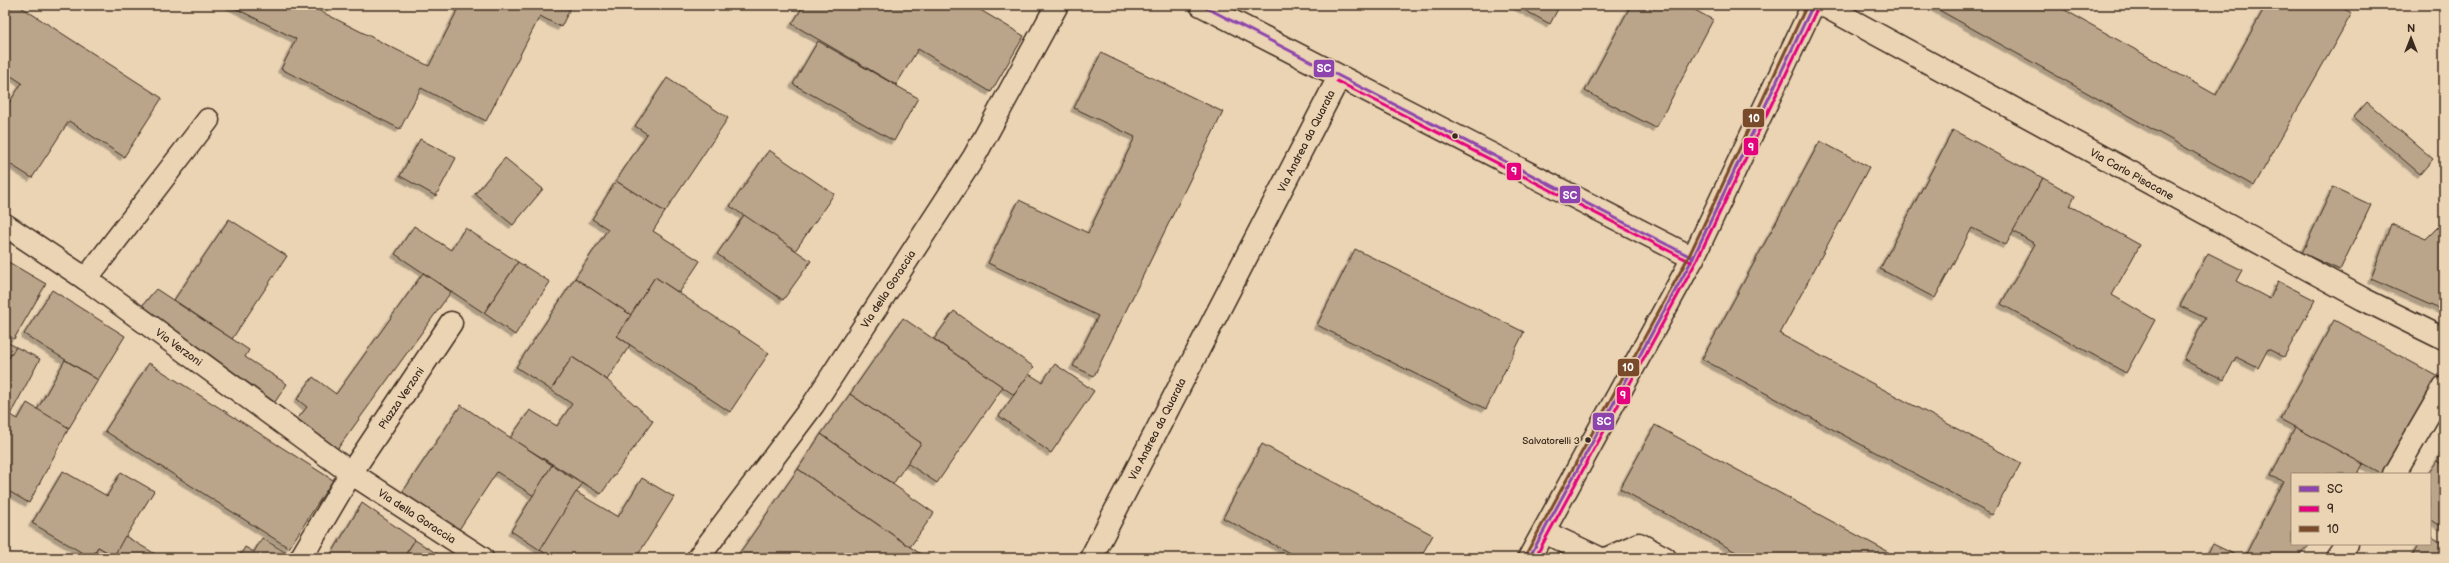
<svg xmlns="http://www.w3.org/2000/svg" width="2449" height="563" font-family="'Balsamiq Sans',sans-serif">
  <defs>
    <filter id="shadow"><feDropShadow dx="-3.5" dy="3.5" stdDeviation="0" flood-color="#0004"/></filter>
  </defs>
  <rect width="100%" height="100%" fill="#ebd4b4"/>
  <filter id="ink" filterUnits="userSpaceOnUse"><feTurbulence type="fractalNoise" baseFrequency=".025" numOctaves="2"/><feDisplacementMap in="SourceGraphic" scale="8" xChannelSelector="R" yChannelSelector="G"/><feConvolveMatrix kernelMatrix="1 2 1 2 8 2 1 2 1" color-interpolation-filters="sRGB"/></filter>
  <g filter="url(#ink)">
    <g fill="#baa58a" stroke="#3b2a1e" filter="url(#shadow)">
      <path d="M10,5H18L162,98L124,157L69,121L32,178L5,161V109L22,83L5,72V12Z"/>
      <path d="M229,5H316L314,8L429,66L460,5H572L561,27L540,16L486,121L421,88L400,129L281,69L296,39Z"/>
      <path d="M804,5H972L1024,36L991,92L918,49L896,85L792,24Z"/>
      <path d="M1515,5H1560L1550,24Z"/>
      <path d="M1631,5H1686L1713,20L1656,128L1585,91Z"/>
      <path d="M1930,5H2056L2216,95L2266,5H2336L2352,13L2254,186Z"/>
      <path d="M818,41L918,98L894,141L793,84Z"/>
      <path d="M1101,53L1223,112L1094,376L1073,366L1098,316L988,263L1019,200L1088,233L1135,137L1074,108Z"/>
      <path d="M667,78L728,118L665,212L616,181L647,134L635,126Z"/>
      <path d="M2367,102L2433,159L2420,174L2354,117Z"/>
      <path d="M1953,130L2043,178L2006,245L1972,228L1935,298L1880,269Z"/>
      <path d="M420,139L456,158L436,196L400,176Z"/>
      <path d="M1820,141L1869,167L1780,334L2021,463L1992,515L1702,359Z"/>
      <path d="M769,150L834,194L795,251L730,206Z"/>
      <path d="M505,158L543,189L513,225L475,194Z"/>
      <path d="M2043,178L2075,196L2070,206L2140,245L2112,295L2155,320L2126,373L2001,304L2035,244L2013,231Z"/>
      <path d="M616,181L665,212L653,231L700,261L679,293L655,277L631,315L575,278L608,229L592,219Z"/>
      <path d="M2333,187L2371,205L2340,270L2302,253Z"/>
      <path d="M744,215L811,261L783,300L717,254Z"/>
      <path d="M229,219L287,256L232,339L174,300Z"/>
      <path d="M2391,224L2426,239L2440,225L2444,229V311L2371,279Z"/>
      <path d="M414,226L451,250L465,228L518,262L484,313L395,254Z"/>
      <path d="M1355,249L1524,332L1486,409L1317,325Z"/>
      <path d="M2208,253L2242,270L2236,281L2270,299L2278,281L2315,300L2284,357L2268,349L2258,368L2236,357L2224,380L2184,360L2205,318L2180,306Z"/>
      <path d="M5,260L46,284L14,339L5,333Z"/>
      <path d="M518,262L550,282L515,335L484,313Z"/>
      <path d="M423,273L451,292L336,451L295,422L307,407L297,399L313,377L336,394Z"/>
      <path d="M655,277L769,353L730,412L617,336Z"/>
      <path d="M575,278L631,315L617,336L630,345L607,380L572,357L551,390L516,367Z"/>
      <path d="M156,289L249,350L245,357L287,384L271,408L138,311Z"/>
      <path d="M52,290L125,336L98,380L24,334Z"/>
      <path d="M954,311L1034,367L1014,395L934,339Z"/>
      <path d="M903,318L1003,387L937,483L907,463L921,443L850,394Z"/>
      <path d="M2334,320L2439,377L2387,474H2381L2280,419Z"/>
      <path d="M5,341L16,347L5,364Z"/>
      <path d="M16,347L40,359L10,415L5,412V364Z"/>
      <path d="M572,357L607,380L653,421L601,494L510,438L530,410L557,426L572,404L551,390Z"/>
      <path d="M65,360L98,380L69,428L37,410Z"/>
      <path d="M149,363L333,480L289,548L105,431Z"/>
      <path d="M1055,364L1094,391L1051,453L999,416L1029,374L1042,382Z"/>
      <path d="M850,394L921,443L893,484L821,434Z"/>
      <path d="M27,403L69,428L29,503L5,489V412L18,419Z"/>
      <path d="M461,405L552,465L534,496L497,472L458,531L402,493Z"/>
      <path d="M1655,425L1899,558H1747L1620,489Z"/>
      <path d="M2295,427L2363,464L2358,474H2292V544H2311L2296,558H2244L2283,481L2271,476Z"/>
      <path d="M821,434L934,513L910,547L798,469Z"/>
      <path d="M1262,444L1433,535L1420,558H1299L1223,518Z"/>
      <path d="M2444,449V466L2437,461Z"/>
      <path d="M2437,461L2444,466V528L2430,519L2428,474Z"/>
      <path d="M552,465L582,484L540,550L511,531Z"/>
      <path d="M798,469L910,547L927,558H736Z"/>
      <path d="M63,471L107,496L121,472L154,491L114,556L98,547L91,558L32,523Z"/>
      <path d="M642,478L674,497L636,558H553L540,550L576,492L618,517Z"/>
      <path d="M362,503L415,540L403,558H329Z"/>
      <path d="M125,536L157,555L156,558H92L98,547L114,556Z"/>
      <path d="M2430,536L2444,544V558H2411L2419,544H2430Z"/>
      <path d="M262,538L288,554L286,558H239L245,547L254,552Z"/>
      <path d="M415,540L444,558H403Z"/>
      <path d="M2213,544L2242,558H2205Z"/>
    </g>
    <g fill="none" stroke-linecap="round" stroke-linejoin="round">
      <g stroke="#3b2a1e" stroke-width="25">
        <g id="minor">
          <path d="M1201,5L1693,258"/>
          <path d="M1823,5L2363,299L2444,339"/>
          <path d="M5,225L86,279L351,473L482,558"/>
          <path d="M86,279L208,120"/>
          <path d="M2394,474L2444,388"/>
          <path d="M1544,532L1599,558"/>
          <path d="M301,558L351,473L451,323"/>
          <path d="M698,558L813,405L974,157L1057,5"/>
          <path d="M1091,558L1339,77"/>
          <path d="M1529,558L1693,258L1813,5"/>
          <path d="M1608,558L1639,544L1665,558"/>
          <path d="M2337,558L2347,544"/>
        </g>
      </g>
      <use href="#minor" stroke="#ebd4b4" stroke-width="22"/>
      <g stroke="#ebd4b4" stroke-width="6">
        <g id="bus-1">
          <path d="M1201,5L1693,258"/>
          <path d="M1529,558L1693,258L1813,5"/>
        </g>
      </g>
      <g stroke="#ebd4b4" stroke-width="6">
        <g id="bus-2">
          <path d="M1337,81L1691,262"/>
          <path d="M1535,558L1697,260L1818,7"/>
        </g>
      </g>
      <g stroke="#ebd4b4" stroke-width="6">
        <path id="bus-3" d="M1525,556L1689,256L1807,5"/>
      </g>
      <use href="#bus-1" stroke="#8e44ad" stroke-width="3"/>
      <use href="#bus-2" stroke="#e5007d" stroke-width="3"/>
      <use href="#bus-3" stroke="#7a4b2a" stroke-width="3"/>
    </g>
  </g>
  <g fill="#3b2a1e" stroke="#ebd4b4" stroke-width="1.5">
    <circle cx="1455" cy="136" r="3.5"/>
    <circle cx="1588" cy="440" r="3.5"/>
  </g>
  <g text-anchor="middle" stroke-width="3" stroke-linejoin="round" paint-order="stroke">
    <g font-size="10" fill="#3b2a1e" stroke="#ebd4b4" text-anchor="end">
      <text x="1580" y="444">Salvatorelli 3</text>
    </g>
    <g font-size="11" fill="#3b2a1e" stroke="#ebd4b4">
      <text transform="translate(1306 141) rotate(-63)" y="4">Via Andrea da Quarata</text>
      <text transform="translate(2132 174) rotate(29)" y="4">Via Carlo Pisacane</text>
      <text transform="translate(888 289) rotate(-57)" y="4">Via della Goraccia</text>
      <text transform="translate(179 347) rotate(36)" y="4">Via Verzoni</text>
      <text transform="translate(401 398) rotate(-56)" y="4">Piazza Verzoni</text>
      <text transform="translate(1157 429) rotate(-63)" y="4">Via Andrea da Quarata</text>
      <text transform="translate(417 516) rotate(33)" y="4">Via della Goraccia</text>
    </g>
  </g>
  <g stroke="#ebd4b4" stroke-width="1.5">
    <rect x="1313" y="59" width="22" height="19" rx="4" fill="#8e44ad"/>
    <rect x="1742" y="108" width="23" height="20" rx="4" fill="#7a4b2a"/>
    <rect x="1743" y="137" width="16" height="19" rx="4" fill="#e5007d"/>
    <rect x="1506" y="162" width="16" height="19" rx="4" fill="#e5007d"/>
    <rect x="1559" y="185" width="22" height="19" rx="4" fill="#8e44ad"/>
    <rect x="1617" y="358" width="23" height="19" rx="4" fill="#7a4b2a"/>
    <rect x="1616" y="386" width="15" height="19" rx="4" fill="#e5007d"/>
    <rect x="1592" y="412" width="23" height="19" rx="4" fill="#8e44ad"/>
  </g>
  <g font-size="11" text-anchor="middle" font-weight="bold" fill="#fff">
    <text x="1324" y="72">SC</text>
    <text x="1754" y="122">10</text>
    <text x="1751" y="151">9</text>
    <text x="1514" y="175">9</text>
    <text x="1570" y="199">SC</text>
    <text x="1628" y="371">10</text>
    <text x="1623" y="399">9</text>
    <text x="1604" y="425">SC</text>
  </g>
  <rect width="2449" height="563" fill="none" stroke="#ebd4b4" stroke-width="20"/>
  <rect x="10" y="10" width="2429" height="543" fill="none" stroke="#3b2a1e" stroke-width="1.5" filter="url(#ink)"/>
  <rect x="2291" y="473" width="140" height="72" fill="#ebd4b4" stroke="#a59078"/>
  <rect x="2299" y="486" width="20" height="6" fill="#8e44ad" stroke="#a59078"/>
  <text x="2327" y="493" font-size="12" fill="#3b2a1e">SC</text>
  <rect x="2299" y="506" width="20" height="6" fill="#e5007d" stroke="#a59078"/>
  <text x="2327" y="513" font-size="12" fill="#3b2a1e">9</text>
  <rect x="2299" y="526" width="20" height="6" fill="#7a4b2a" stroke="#a59078"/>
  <text x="2327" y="533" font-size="12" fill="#3b2a1e">10</text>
  <g transform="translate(2411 38)" stroke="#ebd4b4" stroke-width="3" paint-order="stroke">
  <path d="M0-3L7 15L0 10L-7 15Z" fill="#3b2a1e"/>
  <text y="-6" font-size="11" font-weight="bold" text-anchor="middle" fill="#3b2a1e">N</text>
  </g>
</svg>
